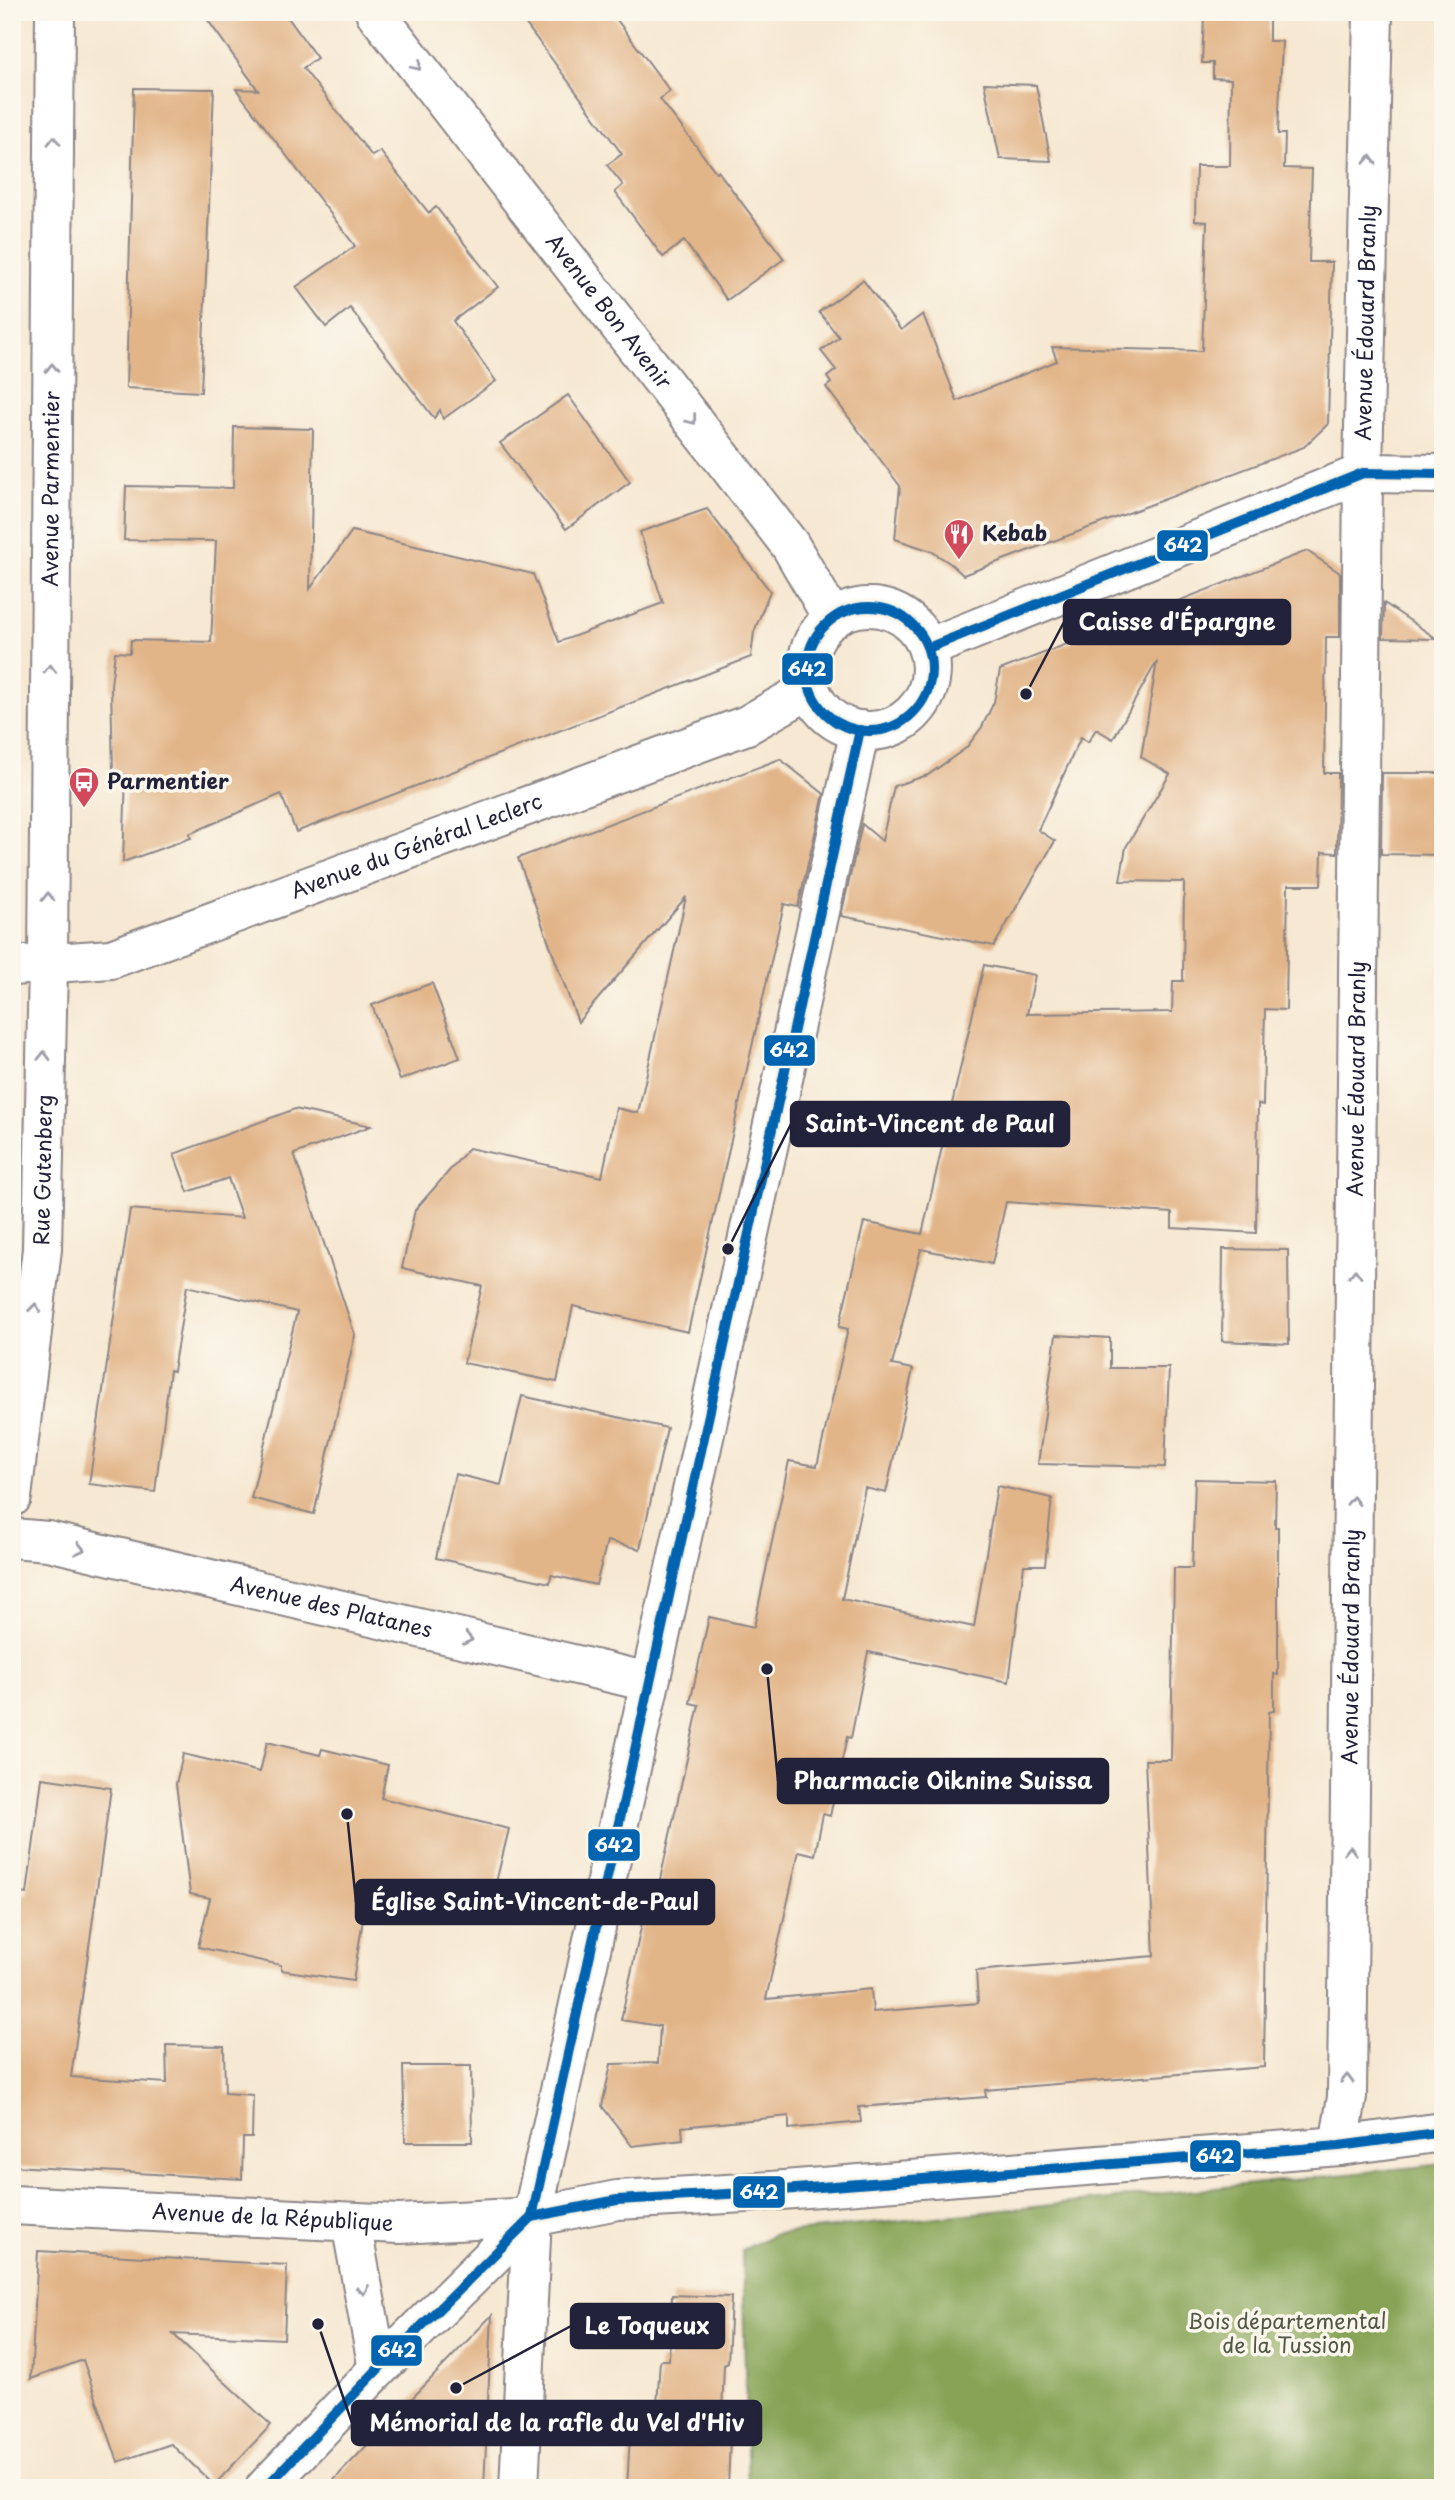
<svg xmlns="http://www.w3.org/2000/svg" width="1455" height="2500" font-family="'Playpen Sans',sans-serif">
  <rect width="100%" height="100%" fill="#fbf7ec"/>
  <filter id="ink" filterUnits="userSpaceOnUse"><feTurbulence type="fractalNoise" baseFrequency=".0143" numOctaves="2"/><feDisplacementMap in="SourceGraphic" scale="14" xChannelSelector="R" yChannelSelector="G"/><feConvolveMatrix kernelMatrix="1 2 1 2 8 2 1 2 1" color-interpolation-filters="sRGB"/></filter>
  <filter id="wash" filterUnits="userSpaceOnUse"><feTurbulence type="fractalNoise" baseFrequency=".00686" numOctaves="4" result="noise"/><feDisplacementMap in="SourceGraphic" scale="28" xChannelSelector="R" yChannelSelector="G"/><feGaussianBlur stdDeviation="1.57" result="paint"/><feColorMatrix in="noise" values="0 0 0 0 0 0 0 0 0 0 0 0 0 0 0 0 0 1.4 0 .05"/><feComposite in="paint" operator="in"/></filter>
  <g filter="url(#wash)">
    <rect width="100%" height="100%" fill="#f6e8d2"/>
    <path fill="#87a456" stroke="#546348" stroke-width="2" d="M1443,2164V2488H748L742,2250L775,2234Z"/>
    <g id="blocks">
      <g fill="#e2b589">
        <path d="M202,12H284L317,58L303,68L372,156L380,151L429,213L436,207L498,287L453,321L496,381L443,419L440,410L434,418L350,308L326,327L296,287L355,246L236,89L258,90Z"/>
        <path d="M517,12H611L670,91L660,99L716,172L718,171L784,259L727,300L684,241L663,257L615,192L623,185L607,165L622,154Z"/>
        <path d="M1204,16L1269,18V41H1282L1278,134H1285L1284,168L1312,169L1309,262H1332L1328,424L1304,447L963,575L951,564L931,551L895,539L900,486L826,387L831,383L827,377L836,370L821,351L839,337L819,312L863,280L901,330L923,314L957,401L1057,361L1052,347L1202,351L1207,222L1195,221L1196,166H1230L1231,79L1213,78V63H1202Z"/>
        <path d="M984,83L1036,85L1051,161L1000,159Z"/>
        <path d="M134,88L214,89L201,392L126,388Z"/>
        <path d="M568,395L630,482L566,529L500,443Z"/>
        <path d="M234,427L313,429L310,589L352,531L533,574L559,642L663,603L640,532L707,509L770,591L754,632L751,657L296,832L281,794L189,834L191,838L123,862L126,775L113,774L111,685L115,652L130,653L131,640L211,642L216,541L124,540L126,486L233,488Z"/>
        <path d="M1307,551L1340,573V637H1326L1324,773H1338L1337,853L1322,852L1321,885H1288L1286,1010L1265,1009L1263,1105L1258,1104L1256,1233L1172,1228V1213L1006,1202L992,1264L921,1249L892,1365L913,1369L886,1493L865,1488L842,1599L974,1627L997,1486L1052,1498L1045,1565H1024L1009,1682L868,1652L851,1738L847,1737L830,1816L823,1814L815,1855L799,1851L766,1999L871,1989L873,2012L978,2003L976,1971L1154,1956L1145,1760H1171L1174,1568H1192L1195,1479L1276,1481L1275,1527H1278V1675L1274,1674V1711L1269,1712L1264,2067L985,2090L986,2097L859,2107L861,2122L789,2129V2116L682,2127L683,2140L632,2146L602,2106L611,2064L658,2063L660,2026L621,2020L645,1909L653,1911L699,1705L690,1703L709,1617L754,1627L789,1461L817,1466L848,1329L839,1327L864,1222L922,1234L984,965L1035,975L1027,1014L1172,1012L1173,981H1183L1184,882L1120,881L1126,847L1170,774L1141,757L1157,661L1113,739L1096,729L1088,742L1081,737L1038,830L1055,841L994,946L841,916L862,824L882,841L894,786L928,775L966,748L982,727L994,702L1000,670Z"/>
        <path d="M1384,603L1437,639L1383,638Z"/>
        <path d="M780,759L824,794L798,907L784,904L688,1332L573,1306L557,1382L464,1363L482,1286L402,1268L415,1210L469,1148L602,1177L616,1108L638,1113L686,897L578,1022L518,858Z"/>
        <path d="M1382,773H1443V855L1381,854Z"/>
        <path d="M432,983L460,1058L400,1080L372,1005Z"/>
        <path d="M295,1109L371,1126L294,1154L355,1335L314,1514L251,1498L297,1312L187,1286L173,1371L170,1370L155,1492L89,1484L130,1209L242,1218L228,1178L188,1192L174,1154Z"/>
        <path d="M1223,1249L1288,1250L1289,1344L1222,1341Z"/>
        <path d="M1056,1335L1110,1338V1368H1169L1165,1467L1038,1464Z"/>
        <path d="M522,1396L667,1428L640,1549L607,1541L596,1585L551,1575L550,1583L436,1558L455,1474L501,1485Z"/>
        <path d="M267,1742L320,1755L322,1749L388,1765L381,1798L509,1829L489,1911L369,1883L353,1981L281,1970V1965L198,1947L210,1898L190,1894L176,1784L183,1754L260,1772Z"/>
        <path d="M42,1778L111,1788L71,2077L167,2083L166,2045L224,2046L225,2093L253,2095L252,2138H243L242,2179L12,2166V1892L27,1894Z"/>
        <path d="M403,2066H471L472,2142H405Z"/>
        <path d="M38,2251L287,2265L284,2339L173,2334L271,2425L214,2485L171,2444L118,2462L83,2360L31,2379Z"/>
        <path d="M672,2295L731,2297L728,2363L724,2365L721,2438L730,2439L728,2488H627L630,2435L655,2436L660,2360H669Z"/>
        <path d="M492,2315L484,2488H326Z"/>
      </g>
    </g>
  </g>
  <g filter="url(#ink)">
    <use href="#blocks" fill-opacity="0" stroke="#8c8586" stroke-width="2"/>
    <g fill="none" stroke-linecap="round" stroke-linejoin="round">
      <g stroke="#8c8586" stroke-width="42">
        <g id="minor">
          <path id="s1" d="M375,12L790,545L833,619"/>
          <circle cx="869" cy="669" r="62"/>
          <path d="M928,648L1363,473L1443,474"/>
          <path id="s2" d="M12,966L111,959L747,725L810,689"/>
          <path id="s3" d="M12,1497L42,1249L48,965L55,12"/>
          <path id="s4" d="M12,1538L48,1541L649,1682"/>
          <path id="s5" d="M1339,2146L1347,2097L1363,473L1373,12"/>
          <path id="s6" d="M12,2205L399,2224L532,2217L617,2200L745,2193L1339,2146L1443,2132"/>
          <path d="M351,2223L378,2369"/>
          <path d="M265,2488L378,2369L532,2217"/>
          <path d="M519,2488L532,2217L860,730"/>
        </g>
      </g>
      <use href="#minor" stroke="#fff" stroke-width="38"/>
      <g stroke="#fbf7ec" stroke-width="16">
        <g id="bus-1">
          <circle cx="869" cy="669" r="62"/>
          <path d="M928,648L1363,473L1443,474"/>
          <path d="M532,2217L860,730"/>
          <path d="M532,2217L617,2200L745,2193L1339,2146L1443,2132"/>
          <path d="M265,2488L378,2369L532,2217"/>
        </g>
      </g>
      <use href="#bus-1" stroke="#0064b0" stroke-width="10"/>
    </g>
    <defs><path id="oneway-chevron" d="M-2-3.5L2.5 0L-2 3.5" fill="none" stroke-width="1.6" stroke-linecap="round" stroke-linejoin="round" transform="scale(1.75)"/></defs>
    <g stroke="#9c9ca7">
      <use href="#oneway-chevron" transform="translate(417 66) rotate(52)"/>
      <use href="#oneway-chevron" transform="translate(54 141) rotate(-90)"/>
      <use href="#oneway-chevron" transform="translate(1370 160) rotate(-89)"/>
      <use href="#oneway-chevron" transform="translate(52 368) rotate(-90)"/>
      <use href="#oneway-chevron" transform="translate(692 420) rotate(52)"/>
      <use href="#oneway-chevron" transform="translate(50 669) rotate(-90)"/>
      <use href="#oneway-chevron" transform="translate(48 897) rotate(-90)"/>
      <use href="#oneway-chevron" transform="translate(44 1056) rotate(-89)"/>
      <use href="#oneway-chevron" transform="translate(1355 1274) rotate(-89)"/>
      <use href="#oneway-chevron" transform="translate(35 1308) rotate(-83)"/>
      <use href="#oneway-chevron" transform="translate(1353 1501) rotate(-89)"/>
      <use href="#oneway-chevron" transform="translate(80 1549) rotate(13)"/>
      <use href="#oneway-chevron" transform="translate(468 1639) rotate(13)"/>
      <use href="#oneway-chevron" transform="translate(1350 1851) rotate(-89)"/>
      <use href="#oneway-chevron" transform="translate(1347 2079) rotate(-89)"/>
      <use href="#oneway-chevron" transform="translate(363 2290) rotate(80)"/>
    </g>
  </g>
  <defs>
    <g id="restaurant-pin" transform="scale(1.575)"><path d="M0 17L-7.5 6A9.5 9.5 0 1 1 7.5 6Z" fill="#d1495b" stroke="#fbf7ec"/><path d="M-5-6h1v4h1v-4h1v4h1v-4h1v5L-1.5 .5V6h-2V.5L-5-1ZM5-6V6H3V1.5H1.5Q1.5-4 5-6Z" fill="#fff"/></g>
    <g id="bus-pin" transform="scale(1.575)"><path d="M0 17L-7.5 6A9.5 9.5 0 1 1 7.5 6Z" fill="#d1495b" stroke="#fbf7ec"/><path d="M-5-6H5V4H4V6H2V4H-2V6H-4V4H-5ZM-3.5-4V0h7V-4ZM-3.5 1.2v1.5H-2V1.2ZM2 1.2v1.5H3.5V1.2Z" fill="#fff"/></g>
  </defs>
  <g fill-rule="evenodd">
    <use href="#restaurant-pin" x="959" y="534"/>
    <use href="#bus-pin" x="84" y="782"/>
  </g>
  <g text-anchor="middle" stroke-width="7" stroke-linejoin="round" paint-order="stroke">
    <g font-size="21" fill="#22223b" stroke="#fbf7ec">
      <text dy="7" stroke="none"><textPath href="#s1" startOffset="380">Avenue Bon Avenir</textPath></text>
      <text dy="7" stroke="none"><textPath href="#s5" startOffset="1824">Avenue Édouard Branly</textPath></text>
      <text dy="7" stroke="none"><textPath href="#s3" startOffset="1010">Avenue Parmentier</textPath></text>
      <text dy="7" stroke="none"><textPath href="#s2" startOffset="425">Avenue du Général Leclerc</textPath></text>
      <text dy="7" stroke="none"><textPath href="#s5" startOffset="1068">Avenue Édouard Branly</textPath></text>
      <text dy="7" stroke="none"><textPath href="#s3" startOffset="329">Rue Gutenberg</textPath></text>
      <text dy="7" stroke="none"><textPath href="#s4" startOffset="327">Avenue des Platanes</textPath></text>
      <text dy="7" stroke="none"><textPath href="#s5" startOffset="500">Avenue Édouard Branly</textPath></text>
      <text dy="7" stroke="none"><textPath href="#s6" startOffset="261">Avenue de la République</textPath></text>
    </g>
    <g font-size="21" font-weight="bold" fill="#22223b" stroke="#fbf7ec" text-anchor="start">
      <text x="982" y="541">Kebab</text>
      <text x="107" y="789">Parmentier</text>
    </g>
    <g font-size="21" fill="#525848" stroke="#fbf7ec">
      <text x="1287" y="2329">Bois départemental<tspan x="1287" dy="24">de la Tussion</tspan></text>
    </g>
  </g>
  <path fill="none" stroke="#22223b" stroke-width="2.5" d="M1026 694L1064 622M728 1249L791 1124M767 1669L778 1781M347 1814L356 1902M456 2388L571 2326M318 2324L352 2423"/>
  <g fill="#22223b" stroke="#fbf7ec" stroke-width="2.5">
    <circle cx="1026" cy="694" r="7"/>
    <circle cx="728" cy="1249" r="7"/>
    <circle cx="767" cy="1669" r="7"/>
    <circle cx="347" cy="1814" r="7"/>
    <circle cx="456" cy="2388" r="7"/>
    <circle cx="318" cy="2324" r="7"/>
  </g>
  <g fill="#22223b" stroke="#22223b" stroke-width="2.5">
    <rect x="1064" y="600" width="226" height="44" rx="7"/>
    <rect x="791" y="1102" width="278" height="44" rx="7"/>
    <rect x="778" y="1759" width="330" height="44" rx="7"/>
    <rect x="356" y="1880" width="358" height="44" rx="7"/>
    <rect x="571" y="2304" width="153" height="44" rx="7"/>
    <rect x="352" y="2401" width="409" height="44" rx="7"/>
  </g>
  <g font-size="23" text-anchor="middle" font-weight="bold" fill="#fff">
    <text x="1177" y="630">Caisse d'Épargne</text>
    <text x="930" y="1132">Saint-Vincent de Paul</text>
    <text x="943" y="1789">Pharmacie Oiknine Suissa</text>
    <text x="535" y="1910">Église Saint-Vincent-de-Paul</text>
    <text x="647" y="2334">Le Toqueux</text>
    <text x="557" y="2431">Mémorial de la rafle du Vel d'Hiv</text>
  </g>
  <g stroke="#fbf7ec" stroke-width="2.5">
    <rect x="1156" y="529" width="53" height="33" rx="7" fill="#0064b0"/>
    <rect x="781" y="652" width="53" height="34" rx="7" fill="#0064b0"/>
    <rect x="763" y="1034" width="53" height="33" rx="7" fill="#0064b0"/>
    <rect x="587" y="1828" width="54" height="34" rx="7" fill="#0064b0"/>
    <rect x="1189" y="2139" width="53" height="34" rx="7" fill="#0064b0"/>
    <rect x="732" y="2175" width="54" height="34" rx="7" fill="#0064b0"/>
    <rect x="370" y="2334" width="53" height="33" rx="7" fill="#0064b0"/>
  </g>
  <g font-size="19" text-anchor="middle" font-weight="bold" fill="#fff">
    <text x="1183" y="552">642</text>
    <text x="807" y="676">642</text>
    <text x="789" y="1057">642</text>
    <text x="614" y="1852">642</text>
    <text x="1215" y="2163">642</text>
    <text x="759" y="2199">642</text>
    <text x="397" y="2357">642</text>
  </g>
  <rect width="1455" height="2500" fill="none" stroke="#fbf7ec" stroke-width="42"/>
</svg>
